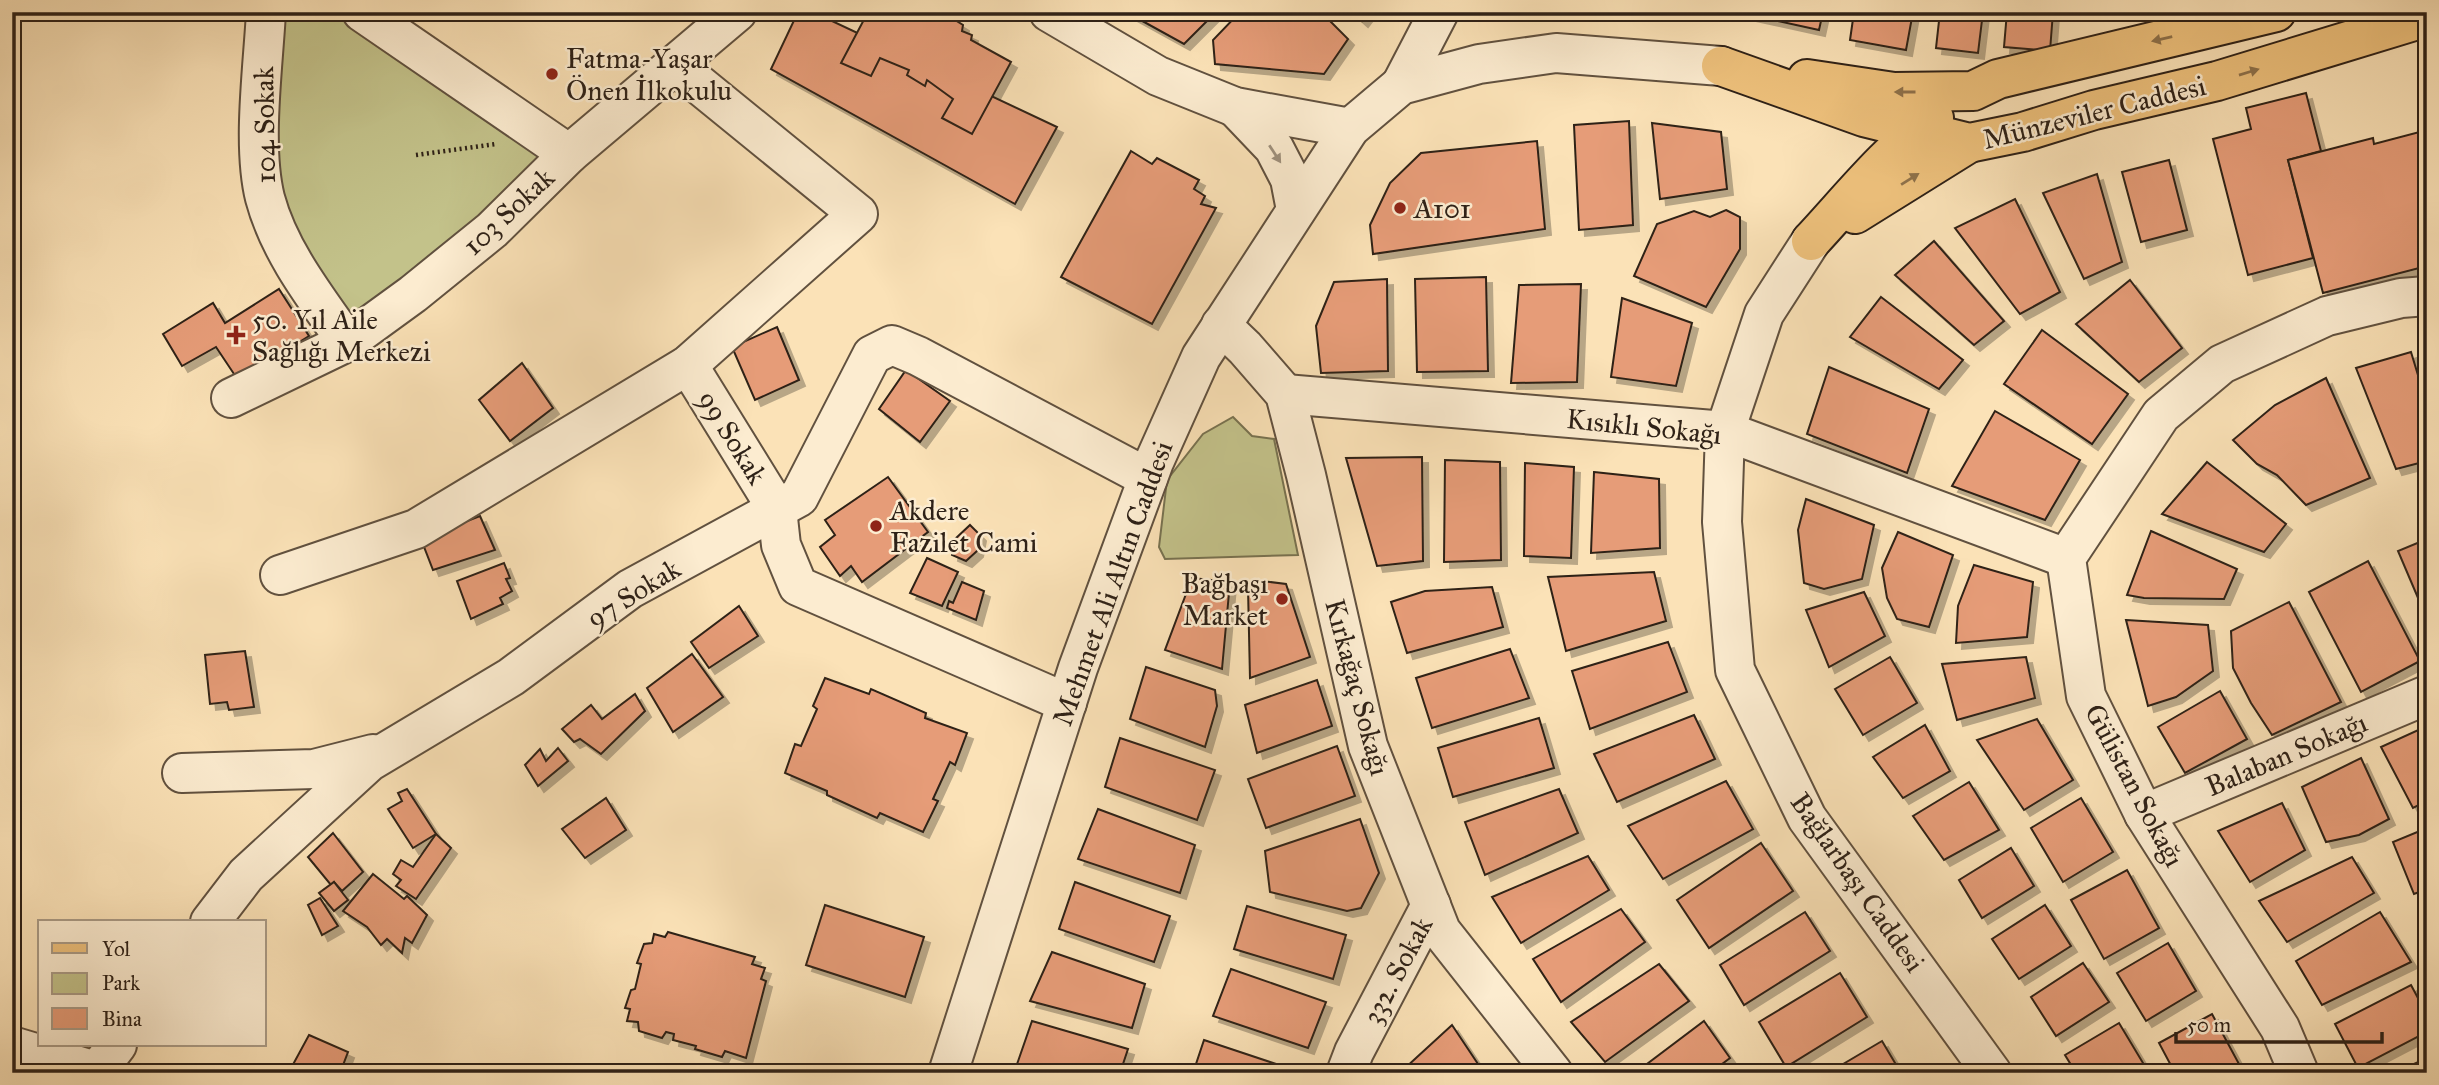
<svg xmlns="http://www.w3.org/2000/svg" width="2439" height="1085" font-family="'IM FELL Great Primer',serif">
  <defs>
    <filter id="shadow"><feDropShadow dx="6" dy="6" stdDeviation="0" flood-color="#0004"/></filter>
  </defs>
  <rect width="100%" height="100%" fill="#fbe2b7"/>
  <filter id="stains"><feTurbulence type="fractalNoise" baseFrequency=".00286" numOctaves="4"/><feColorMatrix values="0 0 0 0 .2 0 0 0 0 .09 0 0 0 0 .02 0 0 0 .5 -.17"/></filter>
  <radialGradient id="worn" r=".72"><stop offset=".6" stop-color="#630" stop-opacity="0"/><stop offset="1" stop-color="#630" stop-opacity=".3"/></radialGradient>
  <g fill="#c3c28a" stroke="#787250" stroke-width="2">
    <path d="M266,12H374L574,135L347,342L279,235Z"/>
    <path d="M1233,417L1252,436L1274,439L1298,555L1165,559L1159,547L1167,480L1203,434Z"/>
  </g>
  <g fill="#e69c78" stroke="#2e2117" stroke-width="2" filter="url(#shadow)">
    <path d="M798,12H813L1057,127L1015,204L771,69Z"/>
    <path d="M868,12H916L922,16L926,12L936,17L942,12L963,25L962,31L972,35L971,40L1011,62L972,134L942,118L953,99L927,80L925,86L907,75L909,70L880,58L871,76L841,63Z"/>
    <path d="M1126,12H1216L1184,44Z"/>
    <path d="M1240,12H1321L1348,39L1324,74L1215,64L1213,40Z"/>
    <path d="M1352,12H1369L1362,21Z"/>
    <path d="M1736,12H1823L1819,30Z"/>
    <path d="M1854,12H1913L1906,50L1850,40Z"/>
    <path d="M1940,12H1983L1978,53L1936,48Z"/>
    <path d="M2007,12H2053L2050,51L2004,47Z"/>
    <path d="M2306,93L2321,151L2288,160L2313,258L2248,275L2213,139L2251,129L2246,108Z"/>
    <path d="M1629,121L1633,225L1579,230L1574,125Z"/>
    <path d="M1652,123L1721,132L1727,189L1660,199Z"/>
    <path d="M2427,130V266L2323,293L2288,160L2373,138L2374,144Z"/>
    <path d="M1537,141L1545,229L1373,254L1370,225L1390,183L1421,153Z"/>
    <path d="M1131,151L1152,164L1157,158L1199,180L1194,189L1205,196L1201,204L1216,208L1152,324L1061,277Z"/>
    <path d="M2169,160L2187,230L2141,242L2122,172Z"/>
    <path d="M2097,174L2122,262L2084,279L2043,193Z"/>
    <path d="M2015,199L2060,292L2020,314L1955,228Z"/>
    <path d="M1726,210L1740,217V249L1706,307L1634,276L1657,224L1694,211L1710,217Z"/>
    <path d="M1934,241L2004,321L1974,345L1895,275Z"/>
    <path d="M1486,277L1488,371L1417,372L1415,279Z"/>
    <path d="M1387,279L1388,371L1321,373L1316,326L1334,282Z"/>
    <path d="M2130,280L2182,348L2139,382L2076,324Z"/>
    <path d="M1581,284L1577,382L1511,383L1519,285Z"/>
    <path d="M279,289L309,336L238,380L216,347L182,366L163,334L213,303L225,323Z"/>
    <path d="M1881,297L1963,360L1939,389L1850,337Z"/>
    <path d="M1622,298L1692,323L1676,386L1611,377Z"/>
    <path d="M777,327L799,380L755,400L732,347Z"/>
    <path d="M2042,330L2128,394L2092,444L2004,384Z"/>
    <path d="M2411,352L2427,405V461L2396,469L2356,368Z"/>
    <path d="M522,363L553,408L510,441L479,400Z"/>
    <path d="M1829,367L1929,409L1907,473L1807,434Z"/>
    <path d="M906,370L950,401L920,442L879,409Z"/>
    <path d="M2326,378L2370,478L2306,505L2277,475L2257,464L2233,440L2275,405Z"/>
    <path d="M1995,411L2080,460L2045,520L1952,486Z"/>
    <path d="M1422,457L1423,561L1377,566L1346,458Z"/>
    <path d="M1445,460L1500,462L1501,560L1444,562Z"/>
    <path d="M2207,462L2286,524L2264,552L2162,514Z"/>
    <path d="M1525,463L1574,467L1571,558L1524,556Z"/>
    <path d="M1594,472L1659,479L1660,548L1591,553Z"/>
    <path d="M888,477L928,532L862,582L851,566L840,576L820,547L835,535L825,520Z"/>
    <path d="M1806,499L1874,525L1862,579L1824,589L1804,583L1798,530Z"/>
    <path d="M480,516L495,550L433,570L421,539Z"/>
    <path d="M970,525L980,535L977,551L966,561L952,555L955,539Z"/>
    <path d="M2151,531L2237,569L2224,599L2144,598L2127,595Z"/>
    <path d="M1898,532L1953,555L1929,627L1897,619L1887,598L1882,568Z"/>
    <path d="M2427,539V619L2398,551Z"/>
    <path d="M927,558L958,572L942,606L910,593Z"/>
    <path d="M2368,561L2420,661L2361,692L2309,592Z"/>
    <path d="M504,563L510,578L506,579L512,591L500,598L503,604L471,619L457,581Z"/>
    <path d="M1974,565L2033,582L2027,637L1956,643L1958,606Z"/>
    <path d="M1654,572L1666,621L1566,651L1548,577Z"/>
    <path d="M1192,578L1230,582L1222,669L1165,650Z"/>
    <path d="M1262,581L1286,584L1310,657L1250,678L1248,588Z"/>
    <path d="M962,582L984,591L976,620L947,608L949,601L953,603Z"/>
    <path d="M1492,587L1503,627L1407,653L1391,602L1425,591Z"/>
    <path d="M1864,592L1885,636L1829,667L1806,610Z"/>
    <path d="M2289,602L2341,702L2272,735L2251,703L2233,668L2231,631Z"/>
    <path d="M739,606L758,636L709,668L691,642Z"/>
    <path d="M2126,620L2208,625L2213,671L2176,697L2148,706Z"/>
    <path d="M1668,642L1687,692L1590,729L1572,671Z"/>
    <path d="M1510,649L1529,698L1432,728L1416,678Z"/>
    <path d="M245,651L254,707L229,710L227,702L210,704L205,655Z"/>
    <path d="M692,654L723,697L673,732L647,688Z"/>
    <path d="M1890,657L1917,703L1863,735L1835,689Z"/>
    <path d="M2026,657L2035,698L1957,720L1942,664Z"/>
    <path d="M1146,667L1215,690L1217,706L1205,747L1130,719Z"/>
    <path d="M825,678L869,694L871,689L926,713L925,718L967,733L955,765L950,762L933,799L938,801L923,832L880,813L877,818L827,795V791L785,773L795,744L801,746L817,709L813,706Z"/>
    <path d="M1317,680L1332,726L1257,753L1245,705Z"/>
    <path d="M2220,691L2247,739L2185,773L2158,727Z"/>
    <path d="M635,694L645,711L601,754L580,739L574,742L562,729L591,705L602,719Z"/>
    <path d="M1694,715L1715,759L1617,802L1594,754Z"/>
    <path d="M1539,718L1554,768L1453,797L1438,748Z"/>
    <path d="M2037,719L2073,780L2024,810L1977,740Z"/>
    <path d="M1925,725L1950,771L1903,798L1873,757Z"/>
    <path d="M2427,726V801L2413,808L2381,747Z"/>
    <path d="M1120,738L1215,770L1197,820L1105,787Z"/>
    <path d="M1337,746L1355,796L1266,828L1248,779Z"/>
    <path d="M558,748L568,761L538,786L525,765L540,749L546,761Z"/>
    <path d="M2361,758L2389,819L2359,835L2326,842L2302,787Z"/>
    <path d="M1726,781L1753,829L1663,879L1628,826Z"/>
    <path d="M1969,782L1999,830L1944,860L1913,816Z"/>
    <path d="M407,789L436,834L413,848L388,809L402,801L398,793Z"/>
    <path d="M1559,789L1578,833L1485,875L1465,822Z"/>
    <path d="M606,798L626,830L585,858L562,829Z"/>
    <path d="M2081,798L2113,852L2063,882L2031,828Z"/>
    <path d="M2282,803L2305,850L2250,882L2218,831Z"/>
    <path d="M1098,809L1195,845L1180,893L1078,859Z"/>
    <path d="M1360,819L1379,873L1361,908L1347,911L1270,892L1265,851Z"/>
    <path d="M2427,828V889L2414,894L2393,842Z"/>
    <path d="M333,833L363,872L342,891L334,882L331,885L308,857Z"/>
    <path d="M436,834L451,848L416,899L396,886L401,880L393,874L401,860L413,867Z"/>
    <path d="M1761,843L1793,891L1709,948L1677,900Z"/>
    <path d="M2011,848L2034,886L1982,918L1959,880Z"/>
    <path d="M1588,856L1609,890L1521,943L1492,897Z"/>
    <path d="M2352,857L2374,893L2287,942L2259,901Z"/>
    <path d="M2127,870L2159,928L2104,959L2071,900Z"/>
    <path d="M373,874L404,899L407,896L427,915L412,943L405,938L402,953L387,939L381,945L367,927L343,911Z"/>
    <path d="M334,882L348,900L334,911L319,893Z"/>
    <path d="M1075,882L1170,916L1154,962L1059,929Z"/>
    <path d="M320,898L338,926L322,935L308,905Z"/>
    <path d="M825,905L924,937L905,997L806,965Z"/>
    <path d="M2045,905L2071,946L2019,979L1992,939Z"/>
    <path d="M1247,906L1346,935L1333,979L1234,949Z"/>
    <path d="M1621,909L1645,942L1561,1002L1533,959Z"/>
    <path d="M1805,912L1830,951L1744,1005L1720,965Z"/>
    <path d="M2380,912L2411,962L2322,1005L2296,961Z"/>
    <path d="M668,932L755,957L752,964L765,968L761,979L766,981L746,1058L725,1051L722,1057L695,1049L696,1046L673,1040L674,1034L666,1032L662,1038L639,1031L638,1022L627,1021L630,1009L625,1008L631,990L635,989L641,964L637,963L644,944L652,943L654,934L665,937Z"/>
    <path d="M2168,943L2196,991L2146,1021L2117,973Z"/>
    <path d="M1052,952L1145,984L1132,1028L1030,1001Z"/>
    <path d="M2083,963L2109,1002L2056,1036L2031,997Z"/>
    <path d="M1659,964L1689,1001L1605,1062L1571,1022Z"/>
    <path d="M1231,969L1326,1002L1308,1048L1213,1016Z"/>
    <path d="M1840,973L1867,1017L1786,1067L1759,1022Z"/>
    <path d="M2411,985L2427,1015V1032L2358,1068L2335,1024Z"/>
    <path d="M2212,1014L2239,1064L2221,1073H2175L2159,1043Z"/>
    <path d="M1032,1021L1128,1049L1120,1073H1025L1015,1070Z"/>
    <path d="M1704,1021L1730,1058L1710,1073H1635Z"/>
    <path d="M2119,1023L2149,1073H2076L2065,1055Z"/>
    <path d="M1452,1025L1484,1073H1406L1404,1069Z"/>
    <path d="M309,1035L348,1052L340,1073H296L290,1070Z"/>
    <path d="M1204,1040L1300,1072L1299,1073H1193Z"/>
    <path d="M1882,1041L1901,1073H1828Z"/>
    <path d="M2427,1058V1073H2394Z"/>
  </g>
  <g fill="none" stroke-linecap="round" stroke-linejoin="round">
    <g stroke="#61513f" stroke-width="42">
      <g id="minor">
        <path d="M266,12C263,68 252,146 265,198C279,251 316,298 347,342"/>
        <path d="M1049,12L1158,76L1235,107L1350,128"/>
        <path d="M1401,85L1439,12"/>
        <path d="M1235,107L1274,148L1290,179L1296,210"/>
        <path d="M569,154L737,12"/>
        <path d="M1811,241L1764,314L1725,431L1722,522L1735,670L1807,818L1992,1073"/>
        <path d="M1221,325L1245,348L1285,394L1306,475L1368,746L1441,931L1553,1073"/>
        <path d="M688,365L777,509L799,497L872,355L892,345L918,356L1148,478"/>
        <path d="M1285,394L1725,431L2066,558"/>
        <path d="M231,398L347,342L413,294L492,230L569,154L362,12"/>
        <path d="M280,575L416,529L688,365L858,214L675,65"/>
        <path d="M182,773L314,769L373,754"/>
        <path d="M2144,814L2427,695"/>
        <path d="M210,922L246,875L369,762L511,677L630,589L777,509L781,545L798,586L1067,703"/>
        <path d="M12,1046L102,1073"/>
        <path d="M97,1071L117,1045"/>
        <path d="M948,1073L1078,668L1154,462L1201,357L1350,128L1401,85L1479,64L1556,53L1721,66"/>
        <path d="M1346,1073L1354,1052L1431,905"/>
        <path d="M2299,1073L2280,1028L2144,814L2086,696L2066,558L2161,415L2222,364L2327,316L2401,298L2427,296"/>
      </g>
    </g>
    <g stroke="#2e2117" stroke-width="42">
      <g id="major">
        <path d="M1721,66L1864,117L1969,143L2023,132L2094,110L2217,81L2427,17"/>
        <path d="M1807,79L1894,92L1973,91L1998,79L2276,12"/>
        <path d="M1855,214L1969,143"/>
        <path d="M1811,241C1850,199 1887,152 1934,118"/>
      </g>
    </g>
    <path stroke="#2e2117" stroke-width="4.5" stroke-dasharray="2 3.5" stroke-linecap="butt" d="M416,155L496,144"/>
    <use href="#minor" stroke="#fcecd0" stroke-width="38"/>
    <use href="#major" stroke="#eec17c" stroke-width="38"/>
  </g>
  <defs><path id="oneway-solid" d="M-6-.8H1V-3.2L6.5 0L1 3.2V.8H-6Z" transform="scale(1.75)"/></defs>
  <g fill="#8e714a">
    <use href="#oneway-solid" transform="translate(2162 39) rotate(167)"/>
    <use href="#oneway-solid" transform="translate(2249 72) rotate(-17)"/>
    <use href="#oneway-solid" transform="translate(1905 92) rotate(180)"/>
    <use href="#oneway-solid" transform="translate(1910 179) rotate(-32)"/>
  </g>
  <use fill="#9f917d" href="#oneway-solid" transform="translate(1275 154) rotate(57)"/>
  <g fill="#8f2418" stroke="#fcecd0" stroke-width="2.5">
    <circle cx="552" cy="74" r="7"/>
    <circle cx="1400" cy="208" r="7"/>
    <path d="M232.5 324.5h7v7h7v7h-7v7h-7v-7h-7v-7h7z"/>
    <circle cx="876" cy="526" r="7"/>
    <circle cx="1282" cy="599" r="7"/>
  </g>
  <g text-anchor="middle" stroke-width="5" stroke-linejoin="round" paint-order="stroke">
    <g font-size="28" fill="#2e2117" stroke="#fcecd0" text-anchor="start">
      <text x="566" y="68">Fatma-Yaşar<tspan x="566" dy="32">Önen İlkokulu</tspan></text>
      <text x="1414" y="218">A101</text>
      <text x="252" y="329">50. Yıl Aile<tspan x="252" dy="32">Sağlığı Merkezi</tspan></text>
      <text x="890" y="520">Akdere<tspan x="890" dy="32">Fazilet Cami</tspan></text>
      <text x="1268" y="593" text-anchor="end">Bağbaşı<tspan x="1268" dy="32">Market</tspan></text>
    </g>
    <g font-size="28" fill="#2e2117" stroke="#fcecd0">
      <text transform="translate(2094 112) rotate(-14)" y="10">Münzeviler Caddesi</text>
      <text transform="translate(264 125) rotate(-91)" y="10">104 Sokak</text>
      <text transform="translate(508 211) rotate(-43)" y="10">103 Sokak</text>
      <text transform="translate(1644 426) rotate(6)" y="10">Kısıklı Sokağı</text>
      <text transform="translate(733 437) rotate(58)" y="10">99 Sokak</text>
      <text transform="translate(1112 583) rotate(-70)" y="10">Mehmet Ali Altın Caddesi</text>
      <text transform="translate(633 593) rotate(-32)" y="10">97 Sokak</text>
      <text transform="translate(1358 687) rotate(75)" y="10">Kırkağaç Sokağı</text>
      <text transform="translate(2286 754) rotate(-23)" y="10">Balaban Sokağı</text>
      <text transform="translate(2135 785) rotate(62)" y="10">Gülistan Sokağı</text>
      <text transform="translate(1858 882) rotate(55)" y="10">Bağlarbaşı Caddesi</text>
      <text transform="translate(1397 970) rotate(-62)" y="10">332. Sokak</text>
    </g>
  </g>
  <rect width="2439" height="1085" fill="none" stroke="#fbe2b7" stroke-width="42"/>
  <rect x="14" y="14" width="2411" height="1057" fill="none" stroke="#2e2117" stroke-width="3.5"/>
  <rect x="21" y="21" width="2397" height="1043" fill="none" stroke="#2e2117" stroke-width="2"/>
  <rect x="38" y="920" width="228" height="126" fill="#fcecd0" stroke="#aa9b86" stroke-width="2"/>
  <rect x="52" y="943" width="35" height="10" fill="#eec17c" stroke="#aa9b86" stroke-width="2"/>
  <text x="102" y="956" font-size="21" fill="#2e2117">Yol</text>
  <rect x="52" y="973" width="35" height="21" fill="#c3c28a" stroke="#aa9b86" stroke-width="2"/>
  <text x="102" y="990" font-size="21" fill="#2e2117">Park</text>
  <rect x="52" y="1008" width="35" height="21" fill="#e69c78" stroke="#aa9b86" stroke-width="2"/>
  <text x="102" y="1026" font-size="21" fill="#2e2117">Bina</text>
  <path d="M2176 1032v10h206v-10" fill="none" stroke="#2e2117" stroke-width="3.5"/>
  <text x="2187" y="1032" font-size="21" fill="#2e2117" stroke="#fcecd0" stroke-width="5" paint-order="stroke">50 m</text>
  <rect width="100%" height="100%" filter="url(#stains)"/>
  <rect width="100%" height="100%" fill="url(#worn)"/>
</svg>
